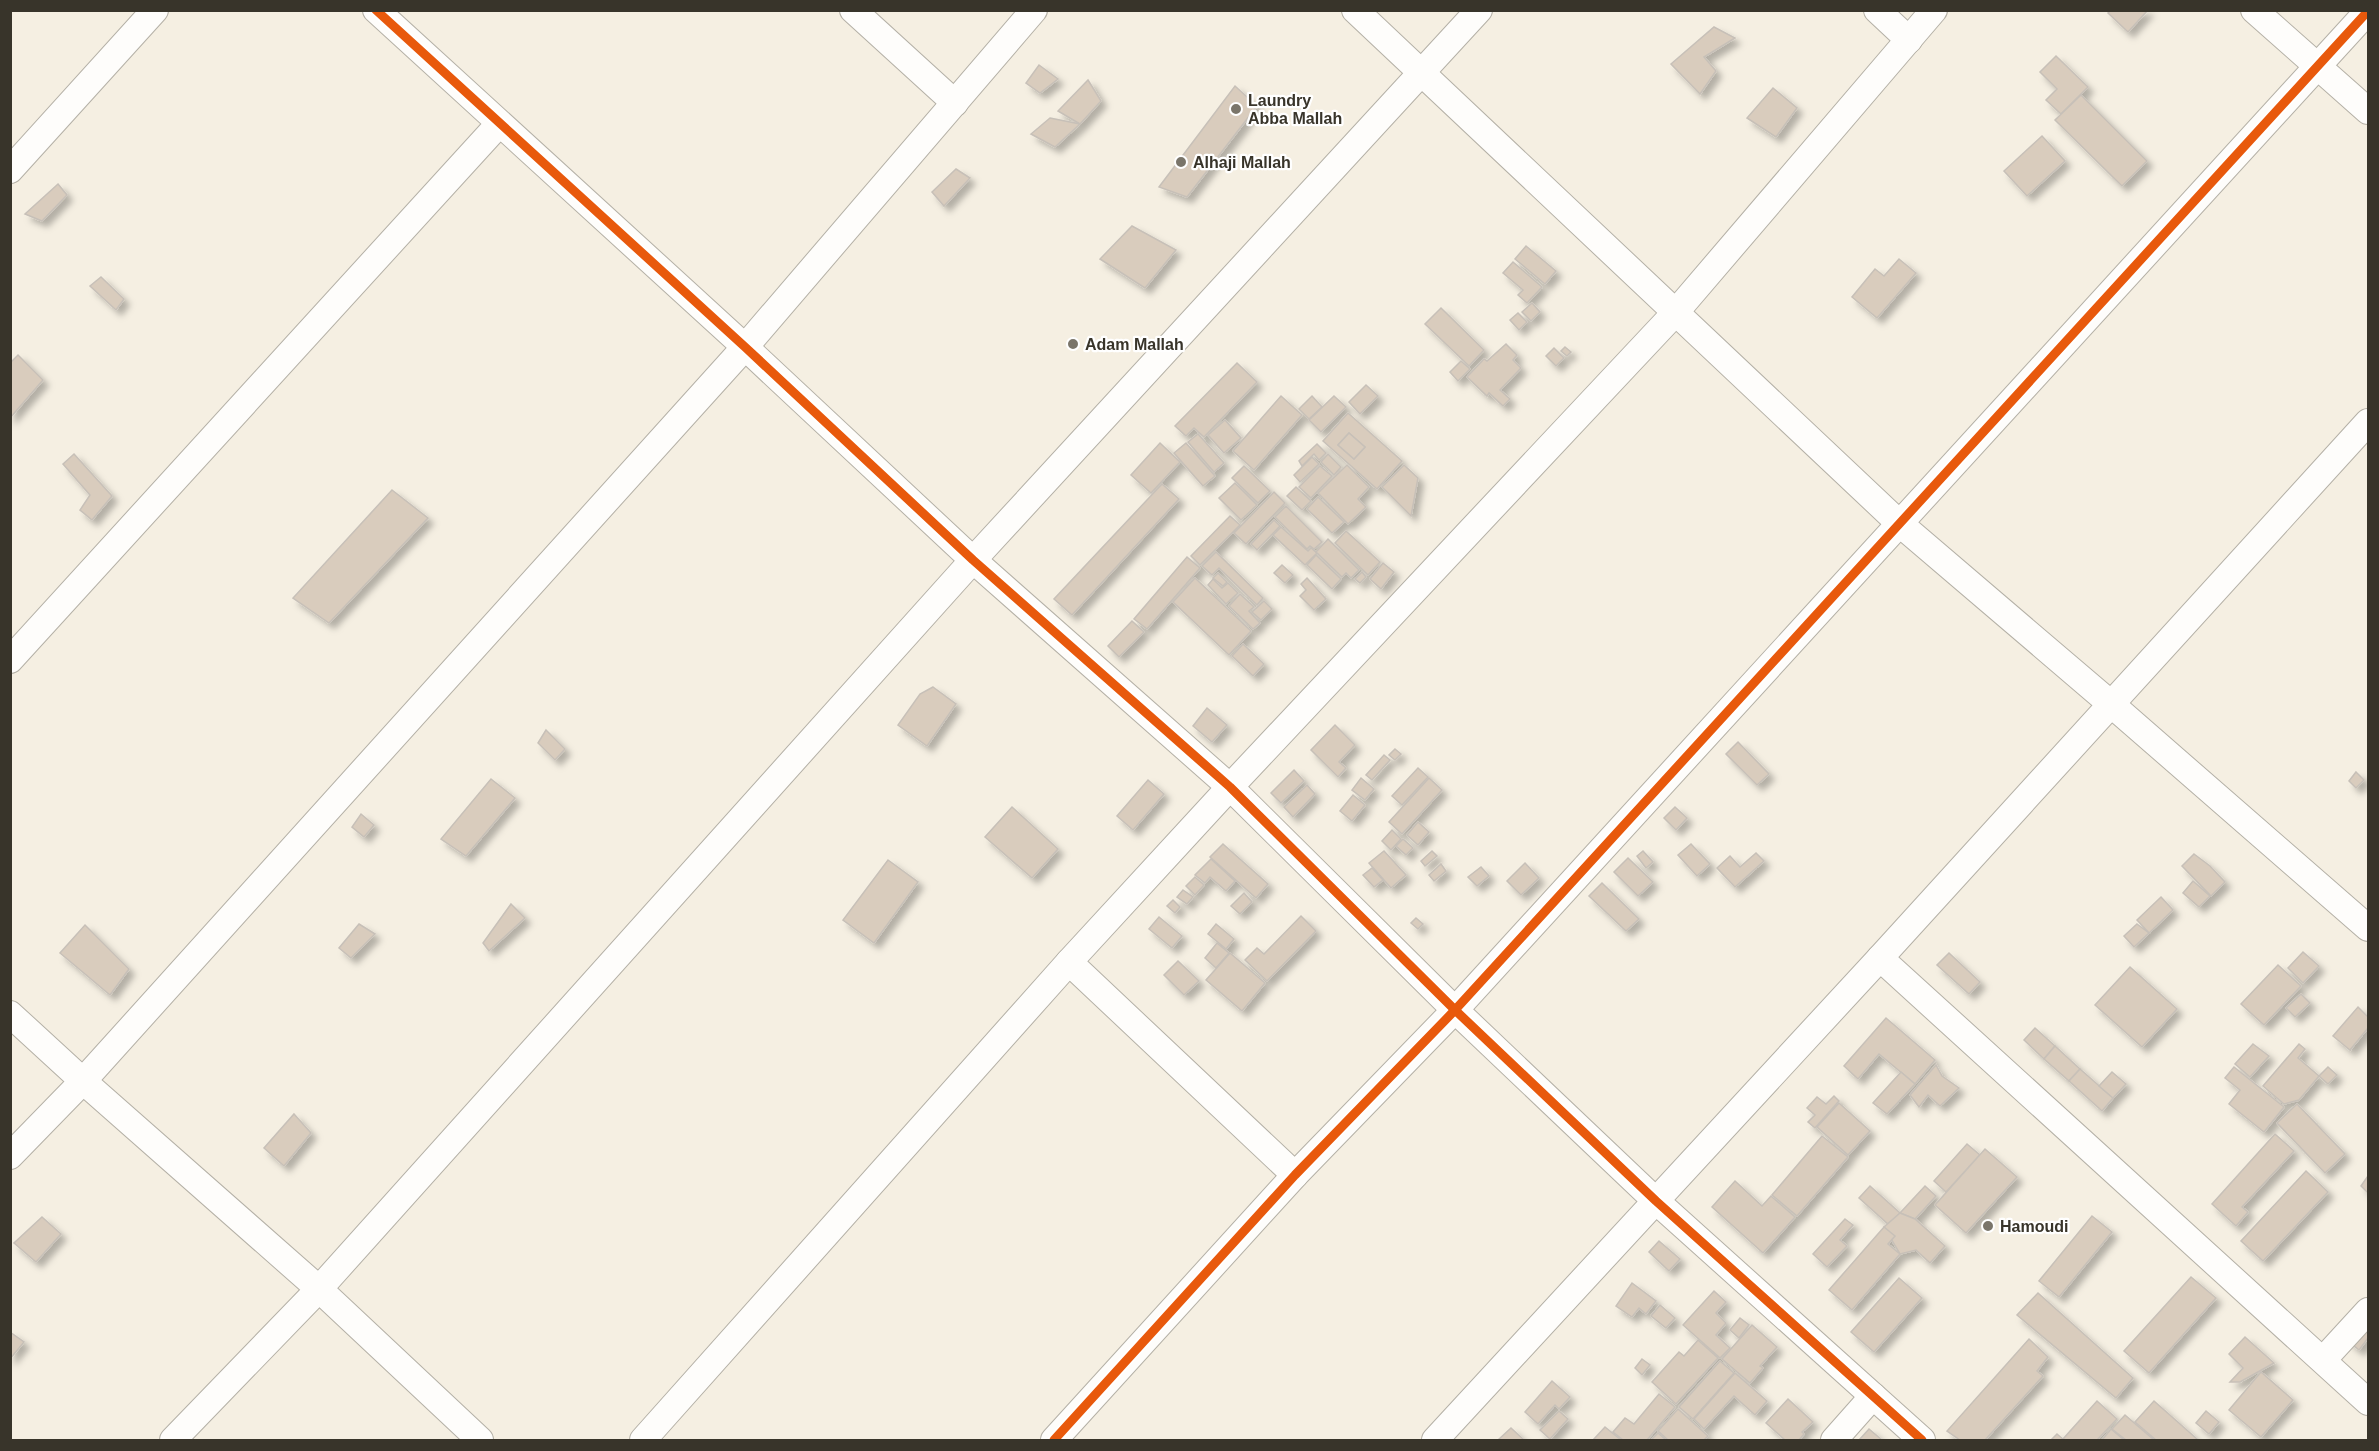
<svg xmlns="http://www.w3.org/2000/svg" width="2379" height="1451" font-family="Helvetica,sans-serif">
  <defs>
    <filter id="shadow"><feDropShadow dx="5.5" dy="5.5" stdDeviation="3" flood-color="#0004"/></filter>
  </defs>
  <rect width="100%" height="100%" fill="#f5efe2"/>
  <g fill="#d9ccbd" stroke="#c7c0b8" stroke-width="1.5" fill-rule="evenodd" filter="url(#shadow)">
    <path d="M2111,10H2148L2128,32L2108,13Z"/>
    <path d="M1714,27L1735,38L1704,57L1716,71L1700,94L1671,64Z"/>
    <path d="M2056,56L2088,87L2061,114L2046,100L2057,89L2040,72Z"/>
    <path d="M1039,65L1058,79L1040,93L1026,83Z"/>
    <path d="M1088,80L1101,101L1080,124L1058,111Z"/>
    <path d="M1235,86L1257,106L1187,197L1159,187Z"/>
    <path d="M1773,88L1797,108L1776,137L1747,118Z"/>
    <path d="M2081,95L2147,161L2122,186L2055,120Z"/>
    <path d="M1050,118L1080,124L1055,147L1031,134Z"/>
    <path d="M2042,136L2065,161L2027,196L2004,171Z"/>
    <path d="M956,169L970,178L944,206L932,192Z"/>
    <path d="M58,184L67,195L42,221L25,214Z"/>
    <path d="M1132,226L1176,250L1145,288L1100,259Z"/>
    <path d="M1526,246L1556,271L1545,284L1515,259Z"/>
    <path d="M1899,259L1916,273L1877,318L1852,297L1875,269L1884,276Z"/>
    <path d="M1513,262L1542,287L1527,303L1518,295L1523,290L1503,273Z"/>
    <path d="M101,277L124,299L116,310L90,286Z"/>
    <path d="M1532,303L1540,312L1531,321L1522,312Z"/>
    <path d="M1441,308L1484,350L1469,366L1425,324Z"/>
    <path d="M1518,313L1527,322L1519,330L1510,320Z"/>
    <path d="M1506,344L1517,355L1513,360L1521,368L1500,390L1510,399L1503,406L1489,393L1487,396L1467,377L1484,359L1487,361Z"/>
    <path d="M1565,347L1571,352L1567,356L1561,351Z"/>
    <path d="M1554,348L1564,358L1556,366L1546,356Z"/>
    <path d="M18,355L43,380L10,418V363Z"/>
    <path d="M1461,361L1470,369L1458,381L1450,372Z"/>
    <path d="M1237,363L1257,382L1204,437L1194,428L1186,436L1175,426Z"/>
    <path d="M1366,385L1378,396L1360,414L1349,402Z"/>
    <path d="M1281,396L1302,415L1254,470L1233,451Z"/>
    <path d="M1312,396L1322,407L1309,419L1299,409Z"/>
    <path d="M1334,396L1346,407L1321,432L1309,420Z"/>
    <path d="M1348,413L1402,461L1377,489L1323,441ZM1349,433L1365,447L1354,459L1338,445Z"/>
    <path d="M1225,420L1241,438L1224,453L1208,435Z"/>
    <path d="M1349,433L1365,447L1354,459L1338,445Z"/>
    <path d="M1198,434L1224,463L1214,472L1188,442Z"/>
    <path d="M1160,443L1180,462L1151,493L1131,475Z"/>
    <path d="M1186,443L1215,476L1203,486L1174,453Z"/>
    <path d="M1317,444L1326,453L1319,460L1314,454L1302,466L1299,461Z"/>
    <path d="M74,454L112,496L92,520L80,510L90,495L63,464Z"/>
    <path d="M1328,454L1341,467L1334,475L1321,462Z"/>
    <path d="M1312,457L1319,464L1300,482L1294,475Z"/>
    <path d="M1347,465L1369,487L1358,499L1366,507L1348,524L1318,493Z"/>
    <path d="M1404,465L1418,478L1411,516L1382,487Z"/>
    <path d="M1244,466L1270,491L1258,503L1232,478Z"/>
    <path d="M1320,466L1332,476L1311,498L1299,487Z"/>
    <path d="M1235,483L1257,505L1241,520L1219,498Z"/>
    <path d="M1162,484L1179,499L1072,615L1054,599Z"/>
    <path d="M1296,487L1311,501L1302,510L1287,496Z"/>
    <path d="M392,490L428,518L329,623L293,598Z"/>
    <path d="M1274,492L1285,503L1246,544L1234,533Z"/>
    <path d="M1318,497L1344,522L1332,533L1307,509Z"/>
    <path d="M1286,506L1322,542L1314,549L1310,546L1307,549L1275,517Z"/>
    <path d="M1230,516L1240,525L1200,565L1191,556Z"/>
    <path d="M1274,520L1280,526L1257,550L1251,544Z"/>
    <path d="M1281,527L1308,551L1311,548L1317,553L1305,565L1273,535Z"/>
    <path d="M1346,531L1380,562L1368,575L1335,543Z"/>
    <path d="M1328,539L1359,570L1351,578L1346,573L1342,577L1316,552Z"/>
    <path d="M1216,552L1263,598L1257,605L1219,568L1212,575L1202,566Z"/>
    <path d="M1316,555L1341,579L1332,589L1307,565Z"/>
    <path d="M1187,557L1200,568L1147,629L1134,619Z"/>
    <path d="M1383,563L1394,572L1381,589L1370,579Z"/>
    <path d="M1282,565L1293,575L1285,583L1274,573Z"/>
    <path d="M1362,572L1366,577L1360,583L1355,579Z"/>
    <path d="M1218,573L1227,582L1223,586L1213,578Z"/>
    <path d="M1195,578L1251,631L1229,655L1173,602Z"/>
    <path d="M1307,578L1326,599L1314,610L1300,596L1306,590L1301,584Z"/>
    <path d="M1213,579L1222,588L1228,583L1238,593L1226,604L1208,585Z"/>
    <path d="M1240,594L1254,607L1249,611L1260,623L1253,629L1229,606Z"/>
    <path d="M1264,601L1272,609L1261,620L1252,612Z"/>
    <path d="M1132,621L1144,632L1119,657L1108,646Z"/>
    <path d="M1243,644L1264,664L1253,676L1232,656Z"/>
    <path d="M933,687L956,704L927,746L898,725L920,694Z"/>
    <path d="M1207,708L1227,725L1212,742L1193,726Z"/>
    <path d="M1335,725L1355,745L1339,762L1346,768L1338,777L1311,750Z"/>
    <path d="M546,730L565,749L555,760L538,743Z"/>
    <path d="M1738,742L1769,774L1757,785L1726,754Z"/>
    <path d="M1395,749L1401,754L1395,760L1389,755Z"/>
    <path d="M1384,755L1390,760L1372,780L1366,775Z"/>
    <path d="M1418,768L1428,777L1402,805L1392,796Z"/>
    <path d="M1294,770L1304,781L1281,803L1271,793Z"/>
    <path d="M2356,772L2364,780L2356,788L2349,781Z"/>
    <path d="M1361,778L1374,789L1365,800L1352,790Z"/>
    <path d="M1429,778L1442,790L1402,834L1389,822Z"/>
    <path d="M491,779L515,798L466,856L441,839Z"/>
    <path d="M1148,780L1164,794L1133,830L1117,816Z"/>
    <path d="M1307,785L1315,794L1293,817L1284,807Z"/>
    <path d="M1353,795L1365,805L1352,821L1340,811Z"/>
    <path d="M1012,807L1058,849L1032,878L985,837Z"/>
    <path d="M1675,807L1687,818L1676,830L1664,818Z"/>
    <path d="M361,814L374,825L364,837L352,827Z"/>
    <path d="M1418,822L1429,832L1418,845L1407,835Z"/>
    <path d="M1392,830L1401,839L1391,850L1382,841Z"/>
    <path d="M1403,839L1413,848L1406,855L1396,846Z"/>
    <path d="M1223,844L1268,884L1256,898L1210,857Z"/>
    <path d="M1691,844L1710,864L1697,876L1678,855Z"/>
    <path d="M1384,851L1406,875L1391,888L1369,863Z"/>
    <path d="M1432,851L1437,856L1425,866L1421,861Z"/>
    <path d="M1643,851L1653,862L1646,868L1637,856Z"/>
    <path d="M1756,853L1764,861L1735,887L1717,868L1730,856L1740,867Z"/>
    <path d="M2194,854L2210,866L2225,882L2211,896L2182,866Z"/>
    <path d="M1628,858L1653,882L1638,896L1614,872Z"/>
    <path d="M1211,859L1235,881L1226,891L1210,877L1205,883L1195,875Z"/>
    <path d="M888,860L918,882L874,943L843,920Z"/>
    <path d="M1525,863L1539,878L1521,895L1507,881Z"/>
    <path d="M1441,864L1446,871L1434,881L1429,875Z"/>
    <path d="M1481,867L1489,876L1477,886L1468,877Z"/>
    <path d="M1372,868L1383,880L1374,887L1363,875Z"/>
    <path d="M1195,877L1204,885L1195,895L1186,886Z"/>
    <path d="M2193,881L2210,896L2199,907L2183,893Z"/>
    <path d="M1602,883L1639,919L1626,931L1589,896Z"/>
    <path d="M1183,890L1193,897L1187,904L1177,897Z"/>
    <path d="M1244,893L1252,902L1240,914L1231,906Z"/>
    <path d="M2161,897L2173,910L2149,933L2137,920Z"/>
    <path d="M1173,900L1180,907L1175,913L1167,906Z"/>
    <path d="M511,904L525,918L489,951L483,943Z"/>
    <path d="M1301,916L1316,931L1267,981L1245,960L1257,948L1264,954Z"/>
    <path d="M1159,917L1182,936L1172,948L1149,929Z"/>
    <path d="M1416,918L1423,924L1418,929L1411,923Z"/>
    <path d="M359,924L375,934L351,958L339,948Z"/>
    <path d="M1216,924L1234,939L1226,949L1208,934Z"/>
    <path d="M2137,924L2149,933L2134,947L2124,936Z"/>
    <path d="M85,925L129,969L110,995L60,953Z"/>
    <path d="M1217,943L1229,953L1216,968L1205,958Z"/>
    <path d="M2303,952L2319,966L2303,983L2288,968Z"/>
    <path d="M1230,953L1265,983L1242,1011L1206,980Z"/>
    <path d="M1949,953L1980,982L1969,994L1937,965Z"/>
    <path d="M1178,961L1199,981L1184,995L1164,975Z"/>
    <path d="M2278,965L2301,986L2264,1025L2241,1004Z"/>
    <path d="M2130,967L2177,1009L2142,1047L2095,1005Z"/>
    <path d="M2301,994L2310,1003L2295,1017L2286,1008Z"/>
    <path d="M2358,1007L2368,1017V1028L2350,1050L2351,1051L2333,1036Z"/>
    <path d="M1886,1018L1935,1060L1915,1084L1879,1054L1858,1079L1844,1066Z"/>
    <path d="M2035,1028L2055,1046L2044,1059L2024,1040Z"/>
    <path d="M2253,1044L2269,1056L2250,1077L2235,1064Z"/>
    <path d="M2299,1044L2305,1049L2298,1058L2319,1076L2299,1100L2284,1104L2263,1086Z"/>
    <path d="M2055,1046L2080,1069L2069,1081L2044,1059Z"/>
    <path d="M1936,1065L1942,1076L1959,1088L1940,1106L1928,1095L1919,1107L1910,1095Z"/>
    <path d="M2234,1067L2284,1107L2264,1132L2229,1104L2240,1090L2225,1078Z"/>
    <path d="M2328,1067L2337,1075L2328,1084L2319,1076Z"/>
    <path d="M2080,1069L2113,1098L2102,1111L2069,1081Z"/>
    <path d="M1901,1072L1915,1084L1887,1114L1873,1103Z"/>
    <path d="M2112,1072L2126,1084L2113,1098L2099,1086Z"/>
    <path d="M1834,1096L1839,1101L1815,1128L1808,1122L1815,1115L1807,1108L1817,1097L1826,1104Z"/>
    <path d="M1839,1103L1870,1131L1848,1155L1817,1127Z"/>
    <path d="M2297,1104L2345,1154L2325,1173L2277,1123Z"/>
    <path d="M294,1114L311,1133L284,1166L264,1148Z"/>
    <path d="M2275,1134L2294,1151L2242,1207L2248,1212L2236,1226L2212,1204Z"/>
    <path d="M1822,1136L1848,1157L1797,1216L1772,1195Z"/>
    <path d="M1967,1144L1980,1155L1946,1192L1934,1181Z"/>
    <path d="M1985,1149L2017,1177L1966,1233L1935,1205Z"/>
    <path d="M2306,1171L2328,1192L2263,1261L2241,1241Z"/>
    <path d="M2368,1176V1193L2361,1186Z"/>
    <path d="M1735,1181L1762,1206L1771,1196L1795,1217L1763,1253L1712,1207Z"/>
    <path d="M1870,1186L1900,1213L1889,1225L1859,1198Z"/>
    <path d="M1925,1186L1936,1196L1915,1219L1900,1213Z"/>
    <path d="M1900,1213L1915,1219L1945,1246L1930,1263L1916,1250L1900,1254L1884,1227Z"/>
    <path d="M2092,1216L2112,1232L2059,1297L2039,1281Z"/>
    <path d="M42,1217L61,1234L36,1262L14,1243Z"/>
    <path d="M1845,1219L1853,1225L1840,1240L1847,1246L1827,1267L1813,1254Z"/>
    <path d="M1884,1227L1895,1236L1888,1244L1900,1254L1852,1310L1829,1290Z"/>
    <path d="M1659,1241L1680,1259L1669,1271L1649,1252Z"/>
    <path d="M2191,1277L2216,1298L2149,1373L2124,1351Z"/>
    <path d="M1899,1278L1922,1298L1874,1352L1851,1332Z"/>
    <path d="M1632,1283L1656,1301L1646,1314L1639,1308L1632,1317L1616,1306Z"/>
    <path d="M1714,1291L1726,1302L1716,1313L1726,1323L1716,1335L1730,1348L1720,1358L1683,1325Z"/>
    <path d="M2038,1293L2133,1378L2116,1398L2017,1315Z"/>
    <path d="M1660,1305L1675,1318L1666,1328L1651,1316Z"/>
    <path d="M1740,1318L1749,1325L1739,1338L1730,1330Z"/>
    <path d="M1752,1325L1777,1347L1760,1366L1763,1368L1750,1383L1722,1359Z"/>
    <path d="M2368,1328V1338L2359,1350L2347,1340Z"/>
    <path d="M10,1332L24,1342L10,1359Z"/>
    <path d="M2245,1337L2274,1363L2240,1382H2230L2243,1368L2229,1354Z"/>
    <path d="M2029,1339L2048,1357L2037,1371L2043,1376L1985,1440H1960L1947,1431Z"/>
    <path d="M1698,1340L1718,1358L1676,1404L1652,1382L1679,1352L1684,1356Z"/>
    <path d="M1642,1359L1650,1365L1642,1375L1635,1368Z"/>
    <path d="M1720,1361L1734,1373L1693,1419L1679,1407Z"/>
    <path d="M2261,1372L2293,1400L2261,1437L2229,1410Z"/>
    <path d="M1735,1373L1767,1401L1755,1415L1734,1396L1704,1429L1694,1419Z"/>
    <path d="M1552,1381L1570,1397L1559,1409L1555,1405L1538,1424L1525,1412Z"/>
    <path d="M1659,1394L1675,1407L1647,1440H1623L1613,1432L1625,1418L1634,1424Z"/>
    <path d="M1788,1399L1813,1422L1802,1432L1804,1434L1799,1440H1785L1766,1423Z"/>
    <path d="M2097,1401L2117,1419L2097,1440H2066L2063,1439Z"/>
    <path d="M2154,1401L2197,1439L2196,1440H2156L2135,1422Z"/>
    <path d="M1678,1409L1708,1436L1704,1440H1668L1658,1431Z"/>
    <path d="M1559,1411L1568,1419L1550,1439L1540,1430Z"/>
    <path d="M2206,1411L2219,1422L2209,1434L2196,1423Z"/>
    <path d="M2125,1415L2154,1440H2126L2112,1429Z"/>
    <path d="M1605,1427L1621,1440H1593Z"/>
    <path d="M1511,1428L1524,1440H1498Z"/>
    <path d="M1869,1429L1882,1440H1859Z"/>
    <path d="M2111,1429L2124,1440H2102Z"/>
    <path d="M1658,1433L1666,1440H1651Z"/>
    <path d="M2057,1434L2064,1440H2051Z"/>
  </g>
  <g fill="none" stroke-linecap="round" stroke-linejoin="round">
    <g stroke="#b4b0a6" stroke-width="28">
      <g id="minor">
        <path d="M376,10L745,347L973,560L1230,787L1455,1010L1656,1201L1922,1440"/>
        <path d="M853,10L955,103"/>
        <path d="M1355,10L1899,523L2111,704L2368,928"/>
        <path d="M1877,10L1909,40"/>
        <path d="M2254,10L2368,111"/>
        <path d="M10,170L155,10"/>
        <path d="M10,660L499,124"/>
        <path d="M1880,958L2368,1402"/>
        <path d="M1069,962L1295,1175"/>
        <path d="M10,1014L83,1081L319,1289L480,1440"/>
        <path d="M10,1156L83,1081L745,347L1034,10"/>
        <path d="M2323,1360L2368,1311"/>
        <path d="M173,1440L319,1289L973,560L1479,10"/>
        <path d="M643,1440L1069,962L1230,787L1675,313L1934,10"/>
        <path d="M1054,1440L1295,1175L1455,1010L2368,11"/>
        <path d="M1435,1440L1880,958L2368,422"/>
        <path d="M1834,1440L1873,1396"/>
      </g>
    </g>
    <use href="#minor" stroke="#fefdfb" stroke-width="26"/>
    <g stroke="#fff" stroke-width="13">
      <g id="cycleway">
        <path d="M376,10L745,347L973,560L1230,787L1455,1010L1656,1201L1922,1440"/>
        <path d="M1054,1440L1295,1175L1455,1010L2368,11"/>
      </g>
    </g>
    <use href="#cycleway" stroke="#e8590c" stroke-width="9"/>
  </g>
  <g fill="#7a756a" stroke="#fff" stroke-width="2">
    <circle cx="1236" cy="109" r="6"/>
    <circle cx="1181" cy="162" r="6"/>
    <circle cx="1073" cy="344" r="6"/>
    <circle cx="1988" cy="1226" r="6"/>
  </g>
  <g text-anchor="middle" stroke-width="4.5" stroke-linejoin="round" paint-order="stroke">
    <g font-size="16" font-weight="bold" fill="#38342a" stroke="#fff" text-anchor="start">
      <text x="1248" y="106">Laundry<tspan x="1248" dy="18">Abba Mallah</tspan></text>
      <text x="1193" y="168">Alhaji Mallah</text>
      <text x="1085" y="350">Adam Mallah</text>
      <text x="2000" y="1232">Hamoudi</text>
    </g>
  </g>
  <rect width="2379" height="1451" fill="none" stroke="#38342a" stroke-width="24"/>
</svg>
